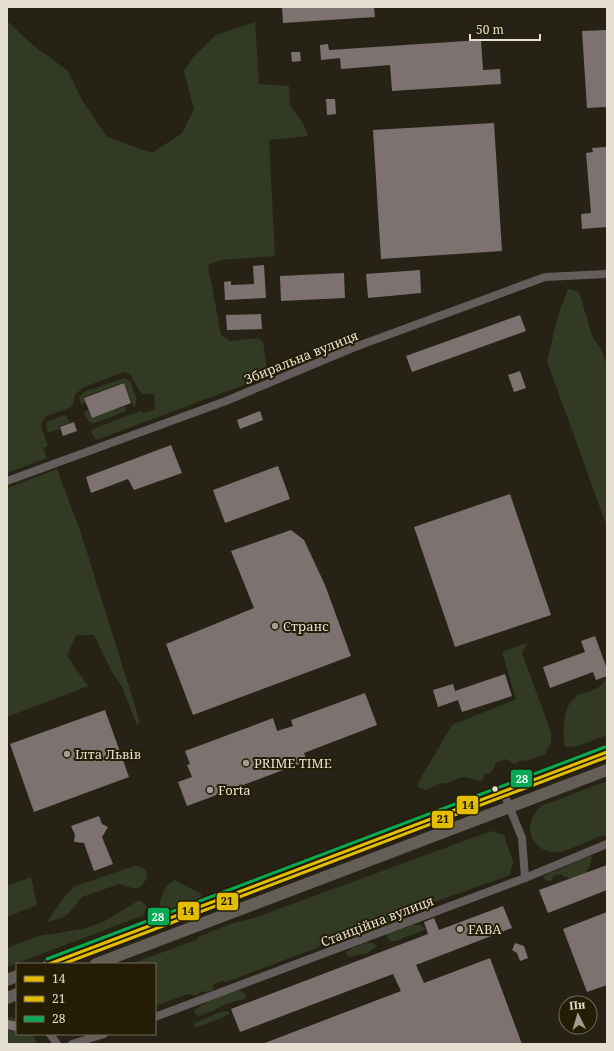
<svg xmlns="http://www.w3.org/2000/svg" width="614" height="1051" font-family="'Noto Serif',serif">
  <rect width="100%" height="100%" fill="#262215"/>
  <g fill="#323a23">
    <path d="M7,21L34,46L68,71L82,100L107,137L152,153L182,133L194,109L184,71L193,57L216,35L255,22L259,84L289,86L290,105L304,125L308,136L269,140L275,256L221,260L208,265L221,335L230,341L258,338L263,342L268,376L96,440L91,432L93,429L140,411L144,413L155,409L154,394H143L139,391L131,375L125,372L121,373L82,388L75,395L74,402L71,407L45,417L41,425L48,446L43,448L47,458L7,473Z"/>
    <path d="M568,289L579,292L593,338L601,349L607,366V527L547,361L559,312Z"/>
    <path d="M124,378L130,381L137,400L134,408L124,382L84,397L86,403L81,404L79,397L84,392Z"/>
    <path d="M125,406L126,411L95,423L89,422L84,413L88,410L92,418Z"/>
    <path d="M64,415L67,417L70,423L59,426L60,429L48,433L46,427L47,422Z"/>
    <path d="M57,469L81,533L140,722L137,725L122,687L112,672L94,635H76L67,656L88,686L7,717V488Z"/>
    <path d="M527,643L522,653L551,732V743L545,754L527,761L522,760L514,764L506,759L496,763L491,773L485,774L482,781L462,777L446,784L442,783L426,790L418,787V783L452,725L516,699L502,652Z"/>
    <path d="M607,678V735L578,746L565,747C563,730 561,706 578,695C585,692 593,691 599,687C602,685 604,681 607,678Z"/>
    <path d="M607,781V837L601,836C591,840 568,851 558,852C544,854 529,842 530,827C530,819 536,812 541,806Z"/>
    <path d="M491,831L504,835L513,862L510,875L412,910L406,918L400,922L350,935L347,934L326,942L314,949L226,982L223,981L215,983L212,991L201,992L195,996L188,994L155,1006V964H130L196,940L198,937L230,924L254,918Z"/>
    <path d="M592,856C591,861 590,867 587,871C580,880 569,881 561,874L553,876L552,881L545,880L544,876C551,872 557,870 565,867C574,862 581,858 592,856Z"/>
    <path d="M134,866C136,866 141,866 144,868C152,874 143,887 136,889L119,884L82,897L68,914L62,918L47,922L64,897L73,887Z"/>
    <path d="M31,877L37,905L7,917V886Z"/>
    <path d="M175,880L201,894L202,895L200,898L161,913H159C159,902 163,885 175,880Z"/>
    <path d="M138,901H141L147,906L144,915L7,967V948L38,936L83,929L103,922Z"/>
    <path d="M412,925H420L426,929L396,941H391L388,939L387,934Z"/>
    <path d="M366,943H374L377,946L368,953L348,957L346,952L352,948Z"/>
    <path d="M238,990L243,992L247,996L244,999C234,1001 225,1004 216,1009C211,1012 205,1013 200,1016L195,1014L194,1010L209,1001Z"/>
    <path d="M226,1011L229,1012V1014L226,1016L195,1028L194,1023L197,1022L220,1012Z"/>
    <path d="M7,1017L17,1019V1034H33L37,1044H7Z"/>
  </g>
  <g fill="#7d726f">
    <path d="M282,7H374L375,17L283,23Z"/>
    <path d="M607,30V107L587,108L582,31Z"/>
    <path d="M481,40L483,70L500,69L501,84L392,91L390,65L341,69L340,58L321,60L320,45L328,44L329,50Z"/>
    <path d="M291,52H300L301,61L292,62Z"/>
    <path d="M326,99H335L336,114L327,115Z"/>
    <path d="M494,123L502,251L381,259L373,130Z"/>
    <path d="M606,147L607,227L582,229L581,214L591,213L586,153L593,152L592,148Z"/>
    <path d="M264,265L266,298L225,300L224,282L231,281V285L254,284L253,266Z"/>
    <path d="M420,270L421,293L368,298L366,274Z"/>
    <path d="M344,273L345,298L281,301L280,276Z"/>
    <path d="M261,314L262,329L227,330L226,315Z"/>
    <path d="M520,315L526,331L412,372L406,356Z"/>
    <path d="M520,371L526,388L514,392L508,375Z"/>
    <path d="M124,383L131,403L92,418L84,398Z"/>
    <path d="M260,411L263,420L240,429L237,420Z"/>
    <path d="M74,422L77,431L63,436L60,427Z"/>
    <path d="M171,445L182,473L134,490L128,479L91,493L86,477Z"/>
    <path d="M278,466L290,499L225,523L213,490Z"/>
    <path d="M510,494L551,615L455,647L414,527Z"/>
    <path d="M291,530L304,540L325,585L351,656L193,715L166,644L254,608L231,551Z"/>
    <path d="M595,636L607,669V676L596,680L593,672L550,688L543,667L585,652L581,641Z"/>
    <path d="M505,674L512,696L462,712L458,700L438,707L433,690L453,684L455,691Z"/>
    <path d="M365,693L377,725L304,753L307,761L187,806L178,782L192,777L187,765L190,764L185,751L273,718L277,731L293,726L291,720Z"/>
    <path d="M105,710L129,777L34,812L10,744Z"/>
    <path d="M99,816L102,824L108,827L102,837L113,864L94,871L84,843L74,842L75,835L71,826Z"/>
    <path d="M607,865V890L548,913L539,890Z"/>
    <path d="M503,906L512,928L416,965L424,983L490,958L522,1044H262L401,991L393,974L240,1032L231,1009L428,934L424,922L434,918L439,930Z"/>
    <path d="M607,912V985L587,992L563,929Z"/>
    <path d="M515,943L524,946L528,958L520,961L517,953L512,950Z"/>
    <path d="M7,1020L17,1022V1031L7,1029Z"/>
  </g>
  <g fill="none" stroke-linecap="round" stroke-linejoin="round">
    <g stroke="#635e5c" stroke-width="8">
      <path d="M7,481L226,401L355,347L545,277L607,274"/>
      <path d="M503,791L522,838L525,878"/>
      <path d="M155,1017L525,878L607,844"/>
      <path d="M50,1034L57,1044"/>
      <path d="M72,1044L104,1034"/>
    </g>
    <g stroke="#645e59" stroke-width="12">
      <path d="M49,964L607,752"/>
      <path d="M96,964L607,770"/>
      <path d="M7,980L17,976"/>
      <path d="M7,998L17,994"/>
    </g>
    <g stroke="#241c04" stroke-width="6">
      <path id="bus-1" d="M49,964L607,752"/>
    </g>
    <g stroke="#241c04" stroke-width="6">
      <path id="bus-2" d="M63,964L607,757"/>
    </g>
    <g stroke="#241c04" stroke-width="6">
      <path id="bus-3" d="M47,959L605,747"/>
    </g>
    <use href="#bus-1" stroke="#e3bd00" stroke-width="3"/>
    <use href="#bus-2" stroke="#e3bd00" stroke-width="3"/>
    <use href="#bus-3" stroke="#06aa56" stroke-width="3"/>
  </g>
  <g fill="#a29e8f" stroke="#241c04" stroke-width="1.5">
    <circle cx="275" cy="626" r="4"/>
    <circle cx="67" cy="754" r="4"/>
    <circle cx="246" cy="763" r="4"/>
    <circle cx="210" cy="790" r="4"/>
    <circle cx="460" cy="929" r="4"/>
  </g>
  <circle fill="#e5e0d1" stroke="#241c04" stroke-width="1.5" cx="495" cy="789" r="3.5"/>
  <g text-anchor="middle" stroke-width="4" stroke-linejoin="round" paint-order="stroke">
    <g font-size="13" fill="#e5e0d1" stroke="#241c04">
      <text transform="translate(301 357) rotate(-22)" y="5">Збиральна вулиця</text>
      <text transform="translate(377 921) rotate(-21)" y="5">Станційна вулиця</text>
    </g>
    <g font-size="13" fill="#e5e0d1" stroke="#241c04" text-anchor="start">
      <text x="283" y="631">Странс</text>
      <text x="75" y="759">Ілта Львів</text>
      <text x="254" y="768">PRIME TIME</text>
      <text x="218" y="795">Forta</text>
      <text x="468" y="934">FABA</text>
    </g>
  </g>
  <g stroke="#241c04" stroke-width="1.5">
    <rect x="510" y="769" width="23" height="19" rx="4" fill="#06aa56"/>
    <rect x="456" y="795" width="23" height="20" rx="4" fill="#e3bd00"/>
    <rect x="431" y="810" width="23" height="19" rx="4" fill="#e3bd00"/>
    <rect x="216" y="892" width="23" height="19" rx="4" fill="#e3bd00"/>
    <rect x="177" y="901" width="23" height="20" rx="4" fill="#e3bd00"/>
    <rect x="147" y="907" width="23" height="19" rx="4" fill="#06aa56"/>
  </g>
  <g font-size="11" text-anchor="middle" font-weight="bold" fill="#fff">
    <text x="522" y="783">28</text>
    <text x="158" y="921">28</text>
  </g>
  <g font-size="11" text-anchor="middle" font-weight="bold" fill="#111">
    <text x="468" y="809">14</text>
    <text x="443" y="823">21</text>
    <text x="227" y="905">21</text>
    <text x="188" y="915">14</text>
  </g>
  <rect width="614" height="1051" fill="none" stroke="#e5e0d1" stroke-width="16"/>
  <rect x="16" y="963" width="140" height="72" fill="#241c04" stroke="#716a56"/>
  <rect x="24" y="976" width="20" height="6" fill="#e3bd00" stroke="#716a56"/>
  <text x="52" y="983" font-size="12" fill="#e5e0d1">14</text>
  <rect x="24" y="996" width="20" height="6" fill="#e3bd00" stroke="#716a56"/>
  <text x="52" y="1003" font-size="12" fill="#e5e0d1">21</text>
  <rect x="24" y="1016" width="20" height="6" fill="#06aa56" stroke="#716a56"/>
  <text x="52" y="1023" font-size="12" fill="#e5e0d1">28</text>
  <g transform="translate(578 1015) rotate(355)"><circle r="19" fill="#241c04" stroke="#716a56"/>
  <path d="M0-3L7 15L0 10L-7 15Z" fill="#a29e8f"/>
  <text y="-6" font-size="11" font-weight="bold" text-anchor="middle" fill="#e5e0d1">Пн</text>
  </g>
  <path d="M470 34v6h70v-6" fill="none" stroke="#e5e0d1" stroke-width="2"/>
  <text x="476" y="34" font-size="12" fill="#e5e0d1" stroke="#241c04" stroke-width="3" paint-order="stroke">50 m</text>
</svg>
